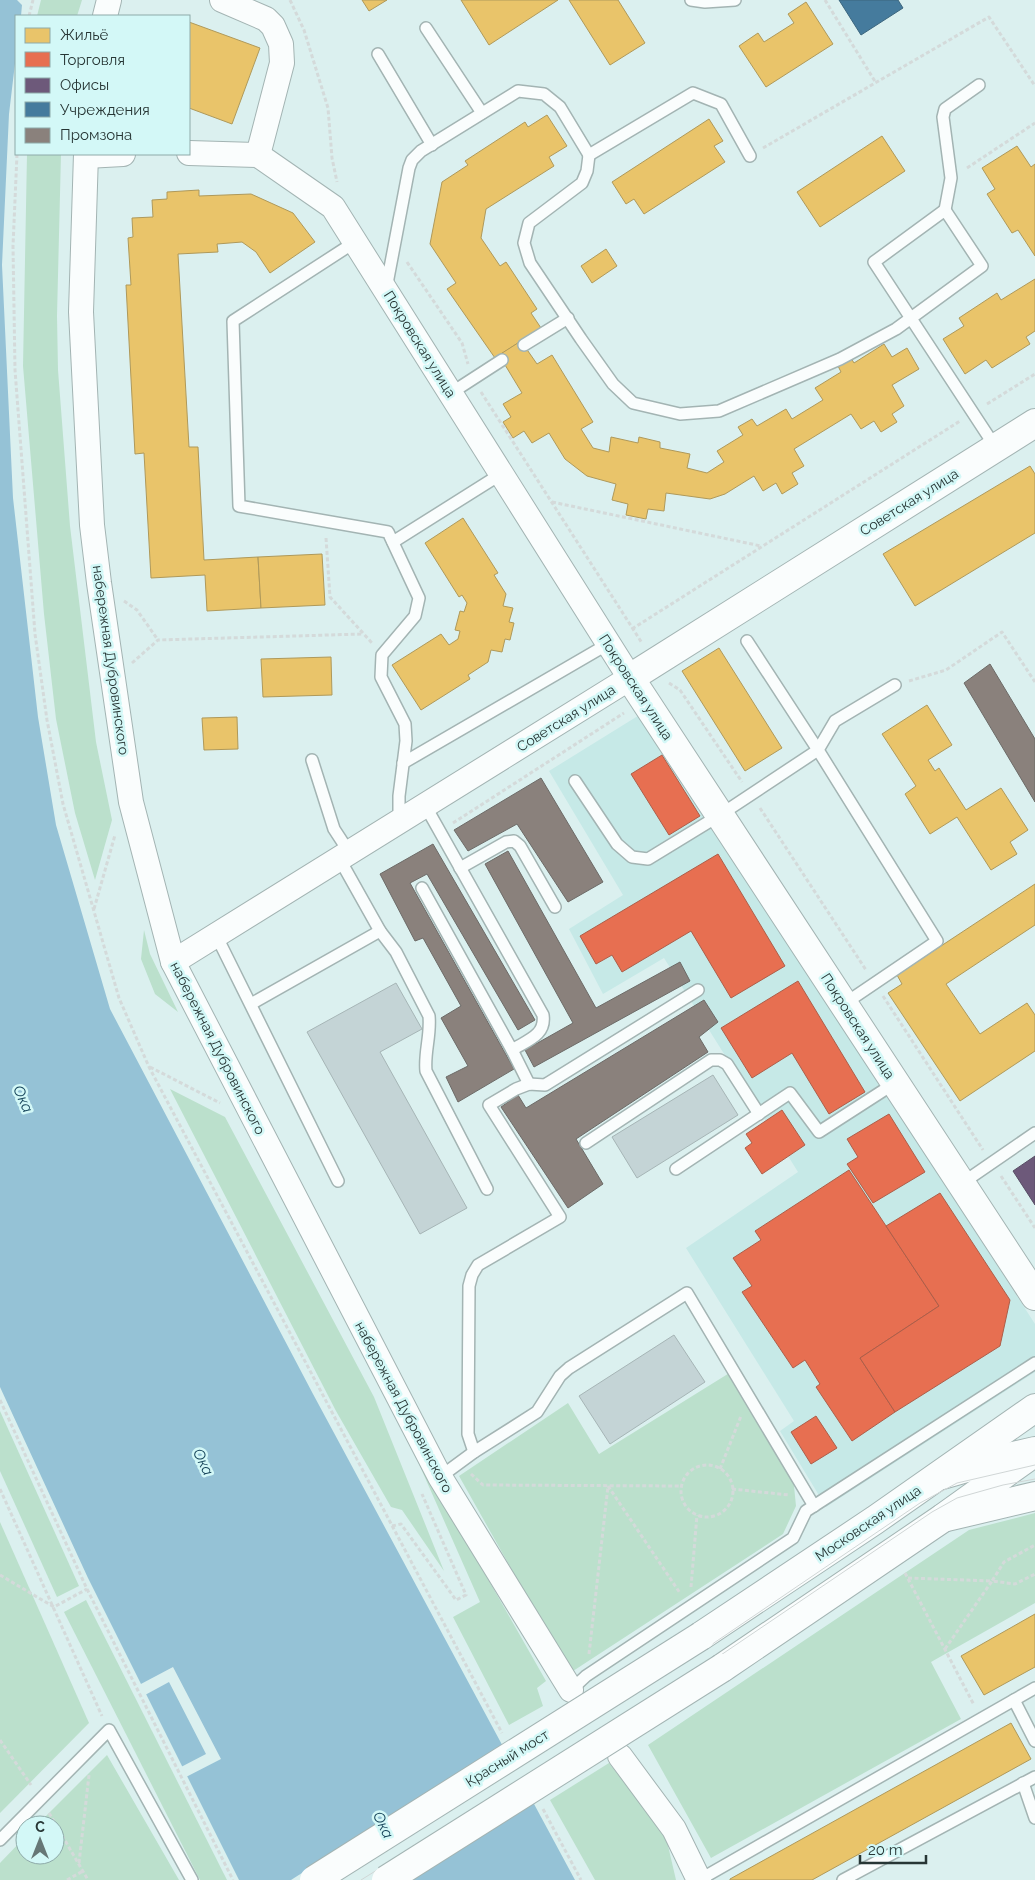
<svg xmlns="http://www.w3.org/2000/svg" width="1035" height="1880" font-family="Raleway,sans-serif">
  <rect width="100%" height="100%" fill="#dbf0ef"/>
  <path fill="#c6e9e7" d="M641,714L1035,1324V1372L826,1507L780,1431L794,1421L686,1248L798,1172L664,958L603,994L569,929L623,895L549,771Z"/>
  <g fill="#bbe0cc">
    <path d="M41,0H82L77,16H37Z"/>
    <path d="M27,154H61L57,316L58,370L70,526L96,742L112,820L95,880L75,813L56,719L44,614L23,366Z"/>
    <path d="M144,930L150,954L178,1012L155,994L141,959Z"/>
    <path d="M170,1089L225,1117L374,1397L444,1571L402,1510L391,1507L336,1411Z"/>
    <path d="M731,1372L793,1476L796,1506L783,1534L570,1673L459,1476L568,1403L599,1454Z"/>
    <path d="M0,1411L79,1586L57,1597L0,1471Z"/>
    <path d="M407,1437L546,1681L537,1688L543,1706L509,1725L453,1617L480,1602Z"/>
    <path d="M1035,1513V1603L931,1662L961,1719L711,1858L648,1745L969,1530Z"/>
    <path d="M0,1522L89,1723L0,1813Z"/>
    <path d="M86,1600L227,1880H200L64,1612Z"/>
    <path d="M107,1755L179,1880H0V1863L25,1837V1855H55V1825H37Z"/>
    <path d="M609,1763L666,1837L676,1880H595L550,1800Z"/>
  </g>
  <path fill="#95c2d6" d="M0,0H17L22,5L21,16H16V55L9,114L2,265L13,498L38,717L56,825L110,1009L313,1394L575,1880H239L88,1578L0,1387Z"/>
  <g fill="#dbf0ef">
    <path d="M173,1667L221,1759L186,1777L181,1767L206,1754L169,1682L145,1695L139,1685Z"/>
    <path d="M503,1745L534,1800L406,1880H291Z"/>
  </g>
  <g fill="#e9c46a" stroke="#af995a">
    <path d="M362,0H387L369,11Z"/>
    <path d="M461,0H558L489,45Z"/>
    <path d="M569,0H618L645,43L610,65Z"/>
    <path d="M806,2L833,44L766,87L739,46L758,33L764,42L794,23L788,14Z"/>
    <path d="M189,22L260,48L232,124L189,108Z"/>
    <path d="M547,115L567,146L549,157L554,166L486,209L481,238L500,266L506,262L537,309L531,313L541,328L495,358L447,289L456,283L430,244L442,182L468,165L465,161L525,122L528,127Z"/>
    <path d="M709,119L723,141L714,146L725,162L644,214L634,199L626,204L612,182Z"/>
    <path d="M882,136L905,171L820,227L797,192Z"/>
    <path d="M1017,146L1031,167L1035,164V256L1018,230L1012,233L987,194L995,189L982,168Z"/>
    <path d="M199,190V196L251,194L293,213L315,242L270,273L256,252L242,242L217,244L218,252L178,254L189,447H198L204,560L258,557L261,608L207,611L205,575L151,578L144,453L135,454L126,285H131L128,238L133,237L132,218L153,217L152,200L167,199V192Z"/>
    <path d="M606,249L617,266L592,283L581,266Z"/>
    <path d="M1035,279V331L1026,337L1030,344L992,368L986,360L965,374L943,339L964,326L959,318L997,293L1001,300Z"/>
    <path d="M521,341L537,364L552,355L593,422L581,429L593,448L609,452L611,437L638,443L639,437L660,442V448L690,454L687,468L707,473L724,462L717,451L743,435L738,427L752,419L757,426L786,409L792,419L823,400L815,388L841,372L838,366L851,358L854,363L884,344L892,357L907,348L919,369L892,385L904,406L892,414L897,422L881,432L874,421L861,429L851,414L794,449L804,466L792,473L798,484L782,494L776,483L763,491L754,476L725,494L710,499L666,493L664,511L648,509L646,519L626,515L628,504L612,500L616,484L587,476L565,459L549,433L532,443L524,431L513,438L503,422L511,417L503,404L522,393L499,355Z"/>
    <path d="M1030,466L1035,474V533L915,606L883,554Z"/>
    <path d="M463,518L498,573L494,575L506,594L503,606L513,608L509,622L514,623L510,640L505,639L502,652L491,650L488,662L468,675L470,679L421,710L392,665L441,634L449,645L458,639L460,631L455,630L460,611L464,612L467,603L462,595L459,597L425,543Z"/>
    <path d="M322,554L325,605L261,608L258,557Z"/>
    <path d="M719,648L782,748L745,771L682,671Z"/>
    <path d="M331,657L332,695L263,697L261,659Z"/>
    <path d="M927,705L952,745L928,760L935,771L939,768L966,810L1001,788L1028,830L1010,842L1017,854L991,870L957,817L930,834L905,794L916,786L882,734Z"/>
    <path d="M237,717L238,749L204,750L202,718Z"/>
    <path d="M1035,884V925L946,984L980,1034L1027,1003L1035,1015V1051L960,1101L888,993L902,984L897,975Z"/>
    <path d="M1035,1614V1667L984,1695L961,1656Z"/>
    <path d="M1011,1723L1031,1759L812,1880H730V1879Z"/>
  </g>
  <g fill="#e76f51" stroke="#ad5e49">
    <path d="M662,755L700,816L669,835L631,774Z"/>
    <path d="M718,854L785,966L731,998L691,931L622,972L612,955L596,964L580,936Z"/>
    <path d="M798,981L865,1092L829,1114L792,1053L752,1078L721,1028Z"/>
    <path d="M782,1110L805,1145L762,1174L745,1148L752,1143L746,1134Z"/>
    <path d="M889,1114L925,1172L873,1203L847,1164L858,1157L847,1139Z"/>
    <path d="M849,1170L939,1306L860,1358L895,1412L852,1441L816,1387L820,1384L805,1360L793,1368L742,1292L752,1286L733,1258L761,1240L755,1231Z"/>
    <path d="M940,1193L1010,1300L1000,1346L895,1412L860,1358L939,1306L886,1226Z"/>
    <path d="M816,1416L837,1448L811,1464L791,1432Z"/>
  </g>
  <path fill="#6d597a" stroke="#584e65" d="M1035,1156V1205L1013,1171Z"/>
  <path fill="#457b9d" stroke="#3c667e" d="M839,0H898L903,8L861,35Z"/>
  <g fill="#8a817c" stroke="#6c6a67">
    <path d="M990,664L1035,739V802L964,683Z"/>
    <path d="M541,778L603,882L568,902L517,824L468,851L454,830Z"/>
    <path d="M433,844L535,1020L518,1030L427,874L410,883L514,1069L458,1102L446,1077L468,1066L441,1018L461,1006L423,938L415,941L380,874Z"/>
    <path d="M508,851L596,1008L680,962L690,981L534,1067L525,1050L573,1023L485,864Z"/>
    <path d="M704,1000L718,1022L699,1037L708,1052L576,1139L603,1184L568,1208L501,1107L518,1095L526,1108Z"/>
  </g>
  <g fill="#c4d4d6" stroke="#a6b5b6">
    <path d="M396,983L422,1029L380,1052L467,1208L420,1234L307,1032Z"/>
    <path d="M713,1075L738,1115L637,1178L612,1137Z"/>
    <path d="M674,1335L705,1382L610,1444L579,1396Z"/>
  </g>
  <g fill="none" stroke-linecap="round" stroke-linejoin="round">
    <g stroke="#a3b4b3" stroke-width="14">
      <g id="service">
        <path d="M691,0L705,2L735,0"/>
        <path d="M426,28L482,113"/>
        <path d="M378,54L432,145"/>
        <path d="M589,155L587,171L582,183L529,223L524,243L530,263L581,339L613,384L633,403L680,414L719,411L840,359L896,329L982,266L945,210L874,262L996,448"/>
        <path d="M945,210L951,178L943,117L945,109L979,85"/>
        <path d="M355,242L233,321L239,506L388,532L419,598L415,616L382,655L381,677L405,724L406,741L399,796V810L402,820"/>
        <path d="M386,289L409,168L412,160L421,151L518,91L544,94L560,107L589,155L693,93L721,104L750,156"/>
        <path d="M524,345L568,318"/>
        <path d="M451,393L502,360"/>
        <path d="M393,542L501,474"/>
        <path d="M312,760L334,829L349,852"/>
        <path d="M403,763L608,644"/>
        <path d="M575,781L617,844L632,857L648,859L720,815L818,750L747,641"/>
        <path d="M426,807L543,1015C546,1035 528,1040 512,1050"/>
        <path d="M339,858L380,931L396,952L429,1016C431,1035 424,1053 426,1071L487,1189"/>
        <path d="M460,868L506,842L514,841L520,846L555,907"/>
        <path d="M422,888L512,1050L529,1084"/>
        <path d="M216,935L338,1181"/>
        <path d="M251,1004L380,931"/>
        <path d="M844,1004L937,941L818,750L835,721L895,685"/>
        <path d="M586,1143L711,1060H720L727,1064L759,1114"/>
        <path d="M676,1169L790,1093L819,1132L895,1083"/>
        <path d="M961,1184L1035,1133"/>
        <path d="M474,1452L468,1434L469,1286L472,1275L478,1265L560,1217L489,1105L516,1089L529,1084L545,1085L698,990"/>
        <path d="M440,1477L474,1452L537,1412L560,1376L569,1368L687,1293L814,1506"/>
        <path d="M571,1690L586,1676L793,1538L806,1511L1035,1363"/>
        <path d="M1014,1700L1035,1688"/>
        <path d="M1023,1783L1035,1818"/>
        <path d="M0,1840L109,1730L192,1880"/>
        <path d="M699,1880L1014,1700L1035,1741"/>
        <path d="M843,1880L1035,1777"/>
      </g>
    </g>
    <g stroke="#a3b4b3" stroke-width="26">
      <g id="minor">
        <path d="M222,0L266,19L273,26L281,44L282,63L258,155"/>
        <path d="M105,16L109,0"/>
        <path d="M86,154L81,312L92,525L99,583L131,802L173,962L440,1477L571,1690"/>
        <path d="M86,156L123,154"/>
        <path d="M173,962C325,868 478,774 630,678L333,207L258,155L189,153"/>
        <path d="M620,1756L674,1829L699,1880"/>
      </g>
    </g>
    <g stroke="#a3b4b3" stroke-width="30">
      <path id="tertiary" d="M1035,423L630,678L1035,1296"/>
    </g>
    <g stroke="#a3b4b3" stroke-width="30">
      <g id="secondary">
        <path d="M942,1475L987,1462L1035,1451"/>
        <path d="M943,1518L1035,1496"/>
      </g>
    </g>
    <g stroke="#a3b4b3" stroke-width="30">
      <g id="primary">
        <path d="M701,1636L875,1520L1035,1408"/>
        <path d="M722,1668L943,1518L1035,1452"/>
      </g>
    </g>
    <g stroke="#d4dada" stroke-width="3" stroke-dasharray="4 2.5" stroke-linecap="butt">
      <path d="M290,0L304,30L328,108L332,158L337,182"/>
      <path d="M825,0L876,83"/>
      <path d="M29,16L33,0"/>
      <path d="M763,148L989,17L1035,86"/>
      <path d="M17,154L13,246L15,370L35,634L47,720L63,804L119,998L149,1067L502,1733"/>
      <path d="M967,168L1035,123"/>
      <path d="M407,262L462,343L468,364"/>
      <path d="M481,392L642,643"/>
      <path d="M987,404L1035,374"/>
      <path d="M552,502L761,546"/>
      <path d="M326,538L330,597L372,643"/>
      <path d="M124,601L137,610L158,640"/>
      <path d="M632,629L960,421"/>
      <path d="M132,663L158,640L363,634"/>
      <path d="M909,681L946,670L1002,632L1035,682"/>
      <path d="M669,683L680,690L742,782"/>
      <path d="M760,808L866,970"/>
      <path d="M453,823L624,713"/>
      <path d="M94,909L115,835"/>
      <path d="M883,996L983,1150"/>
      <path d="M150,1067L220,1103"/>
      <path d="M1001,1176L1035,1228"/>
      <path d="M0,1400L87,1589L233,1880"/>
      <circle cx="707" cy="1491" r="26"/>
      <path d="M720,1469L741,1416"/>
      <path d="M471,1474L483,1485L681,1486"/>
      <path d="M608,1486L680,1593"/>
      <path d="M0,1489L102,1716"/>
      <path d="M732,1489L789,1495"/>
      <path d="M392,1526L401,1524L456,1600L466,1595L422,1494"/>
      <path d="M905,1573L974,1705"/>
      <path d="M0,1575L54,1607L87,1589"/>
      <path d="M908,1578L992,1581L1004,1562L1035,1545"/>
      <path d="M691,1587L697,1515"/>
      <path d="M945,1649L992,1581L1015,1584L1035,1574"/>
      <path d="M589,1654L608,1486"/>
      <path d="M0,1740L31,1785"/>
      <path d="M543,1809L581,1880"/>
      <path d="M49,1813L88,1880"/>
      <path d="M79,1863L89,1775"/>
      <path d="M67,1880L83,1871"/>
    </g>
    <use href="#service" stroke="#fafdfd" stroke-width="11"/>
    <use href="#minor" stroke="#fafdfd" stroke-width="24"/>
    <use href="#tertiary" stroke="#fafdfd" stroke-width="28"/>
    <use href="#secondary" stroke="#fafdfd" stroke-width="28"/>
    <use href="#primary" stroke="#fafdfd" stroke-width="28"/>
    <g stroke="#d0d6d6" stroke-width="1">
      <path d="M337,1880L708,1647L920,1503L957,1483L1035,1465"/>
      <path d="M361,1880L715,1659L932,1512L957,1498L1003,1485L1035,1479"/>
    </g>
    <g stroke="#a3b4b3" stroke-width="30" stroke-linecap="butt">
      <g id="primary-bridge">
        <path d="M314,1880L701,1636"/>
        <path d="M386,1880L722,1668"/>
      </g>
    </g>
    <use href="#primary-bridge" stroke="#fafdfd" stroke-width="28"/>
  </g>
  <g text-anchor="middle" stroke-width="5" stroke-linejoin="round" paint-order="stroke">
    <g font-size="14" fill="#273635" stroke="#d3f8f7">
      <text transform="translate(420 344) rotate(58)" y="5">Покровская улица</text>
      <text transform="translate(909 502) rotate(-32)" y="5">Советская улица</text>
      <text transform="translate(111 660) rotate(82)" y="5">набережная Дубровинского</text>
      <text transform="translate(636 687) rotate(57)" y="5">Покровская улица</text>
      <text transform="translate(566 718) rotate(-32)" y="5">Советская улица</text>
      <text transform="translate(858 1026) rotate(57)" y="5">Покровская улица</text>
      <text transform="translate(218 1048) rotate(63)" y="5">набережная Дубровинского</text>
      <text transform="translate(404 1407) rotate(62)" y="5">набережная Дубровинского</text>
      <text transform="translate(868 1523) rotate(-34)" y="5">Московская улица</text>
      <text transform="translate(507 1758) rotate(-32)" y="5">Красный мост</text>
    </g>
    <g font-size="15" font-style="italic" fill="#16445a" stroke="#d3f8f7">
      <text transform="translate(23 1099) rotate(66)" y="5">Ока</text>
      <text transform="translate(203 1462) rotate(64)" y="5">Ока</text>
      <text transform="translate(383 1825) rotate(64)" y="5">Ока</text>
    </g>
  </g>
  <rect x="15" y="15" width="175" height="140" fill="#d3f8f7" stroke="#8eaaa9"/>
  <rect x="25" y="28" width="25" height="15" fill="#e9c46a" stroke="#8eaaa9"/>
  <text x="60" y="40" font-size="15" fill="#273635">Жильё</text>
  <rect x="25" y="52" width="25" height="15" fill="#e76f51" stroke="#8eaaa9"/>
  <text x="60" y="65" font-size="15" fill="#273635">Торговля</text>
  <rect x="25" y="78" width="25" height="15" fill="#6d597a" stroke="#8eaaa9"/>
  <text x="60" y="90" font-size="15" fill="#273635">Офисы</text>
  <rect x="25" y="102" width="25" height="15" fill="#457b9d" stroke="#8eaaa9"/>
  <text x="60" y="115" font-size="15" fill="#273635">Учреждения</text>
  <rect x="25" y="128" width="25" height="15" fill="#8a817c" stroke="#8eaaa9"/>
  <text x="60" y="140" font-size="15" fill="#273635">Промзона</text>
  <g transform="translate(40 1840)"><circle r="24" fill="#d3f8f7" stroke="#8eaaa9"/>
  <path d="M0-4L9 19L0 12L-9 19Z" fill="#667776"/>
  <text y="-8" font-size="14" font-weight="bold" text-anchor="middle" fill="#273635">С</text>
  </g>
  <path d="M860 1855v8h66v-8" fill="none" stroke="#273635" stroke-width="2.5"/>
  <text x="868" y="1855" font-size="15" fill="#273635" stroke="#d3f8f7" stroke-width="4" paint-order="stroke">20 m</text>
</svg>
